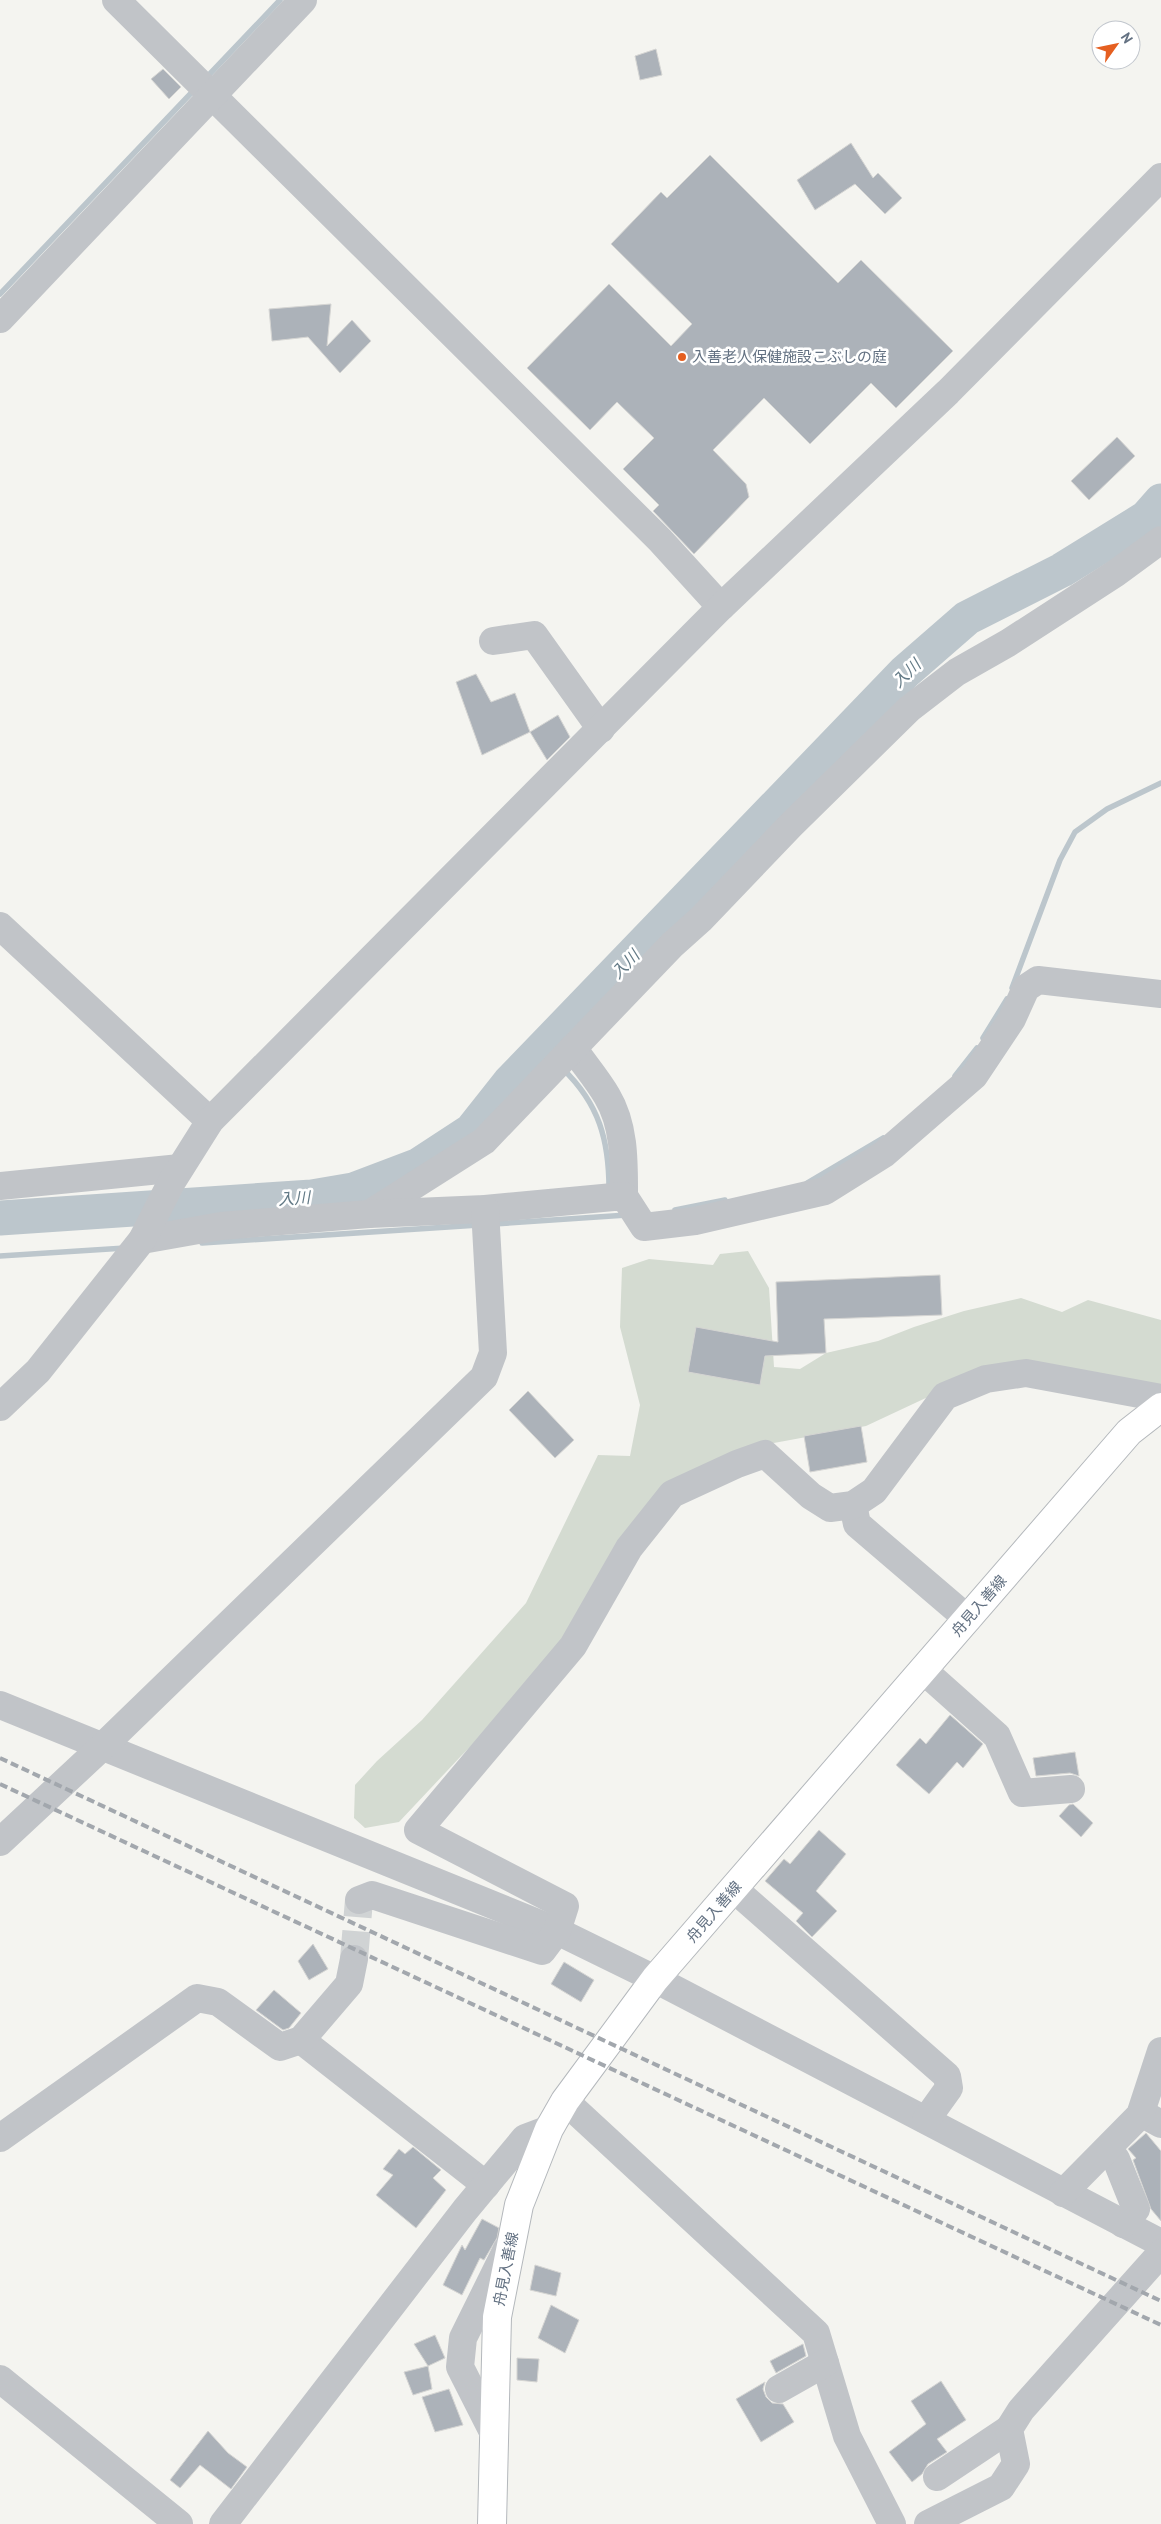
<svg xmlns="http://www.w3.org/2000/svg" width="1161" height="2524" font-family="'PT Sans','Noto Sans JP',sans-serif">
  <rect width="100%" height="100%" fill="#f4f4f0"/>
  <path fill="#d4dbd1" d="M748,1251L769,1288L774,1367L800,1369L826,1353L878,1341L914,1327L964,1311L1021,1298L1062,1312L1088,1300L1161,1320V1384L1149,1388L977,1374L866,1426L763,1445L692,1471L514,1704L462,1755L399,1822L365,1828L354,1818L355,1785L377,1761L422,1720L526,1603L598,1455L630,1456L640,1405L620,1327L622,1268L649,1259L713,1265L720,1254Z"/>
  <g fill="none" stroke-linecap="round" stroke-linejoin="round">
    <g stroke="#bcc6cc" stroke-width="5.5">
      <path d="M205,79L280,0"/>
      <path d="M0,294L195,89"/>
      <path d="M1012,988L1060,860L1075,832L1107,809L1161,783"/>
      <path d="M983,1038L1007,999"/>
      <path d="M543,1048L553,1059"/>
      <path d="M563,1069C599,1104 609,1140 609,1189"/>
      <path d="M955,1076L977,1048"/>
      <path d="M807,1183L883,1138"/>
      <path d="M675,1210L725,1200"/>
      <path d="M494,1224L627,1215"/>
      <path d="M202,1243L479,1225"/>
      <path d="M0,1256L125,1248"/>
    </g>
    <path stroke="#bcc6cc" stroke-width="35" d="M0,1218L312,1197L353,1190L419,1165L471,1131L509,1083L905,672L967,618L1062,570L1146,518L1161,501"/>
  </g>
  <g fill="#acb2b9" stroke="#d5d5d3">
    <path d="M656,49L662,75L640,80L635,56Z"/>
    <path d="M163,69L181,87L169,99L151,79Z"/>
    <path d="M851,143L873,178L878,173L902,198L885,214L855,184L815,210L797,180Z"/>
    <path d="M710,155L838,283L861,260L953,351L896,408L871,383L810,444L764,398L713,450L746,484L749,497L694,554L653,511L659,505L623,469L654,438L617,402L590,430L527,368L609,284L671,346L692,324L611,244L661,192L667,198Z"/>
    <path d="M331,304L327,346L352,320L371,341L340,373L308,337L272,341L269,309Z"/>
    <path d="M1117,437L1135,456L1089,500L1071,481Z"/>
    <path d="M476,674L491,702L515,693L530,732L482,755L456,682Z"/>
    <path d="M558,715L570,737L547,760L530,732Z"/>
    <path d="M940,1275L942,1315L824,1319L826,1353L765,1356L760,1385L688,1372L696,1327L778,1342L776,1282Z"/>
    <path d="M528,1391L574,1440L555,1458L509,1410Z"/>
    <path d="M861,1426L867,1462L810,1472L804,1436Z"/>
    <path d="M950,1715L983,1744L963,1768L957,1762L929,1794L896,1765L920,1738L926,1744Z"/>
    <path d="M1075,1752L1079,1776L1070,1773L1036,1776L1033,1758Z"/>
    <path d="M1073,1804L1093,1823L1081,1837L1059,1816L1069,1805Z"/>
    <path d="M819,1830L846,1854L816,1891L837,1911L812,1937L796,1921L803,1913L765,1881L784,1859L790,1864Z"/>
    <path d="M313,1944L328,1969L309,1980L298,1961Z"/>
    <path d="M564,1962L594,1980L581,2002L551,1984Z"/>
    <path d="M274,1990L301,2013L289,2028L283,2030L256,2010Z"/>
    <path d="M1146,2133L1161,2151V2221L1151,2209L1133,2160L1136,2158L1128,2149Z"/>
    <path d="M413,2147L441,2170L433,2178L446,2190L416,2228L376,2195L393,2175L383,2169L399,2149L405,2154Z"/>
    <path d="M482,2219L499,2228L497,2238L484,2260L480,2258L462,2295L443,2285L462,2245L465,2250Z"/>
    <path d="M535,2265L561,2273L556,2296L530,2290Z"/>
    <path d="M551,2305L579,2320L565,2353L538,2338Z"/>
    <path d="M435,2335L445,2358L428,2366L414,2344Z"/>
    <path d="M803,2344L806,2356L776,2373L770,2361Z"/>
    <path d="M517,2358L539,2359L537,2382L517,2380Z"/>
    <path d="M428,2366L432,2389L413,2395L404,2372Z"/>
    <path d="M941,2381L966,2420L937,2439L947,2452L928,2464L922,2474L912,2482L889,2452L926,2424L911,2401Z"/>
    <path d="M765,2382L763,2389L766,2397L772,2403L783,2404L794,2422L761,2442L736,2399Z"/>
    <path d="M449,2389L463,2425L435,2432L422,2397Z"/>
    <path d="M208,2431L228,2453L247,2467L231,2489L200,2465L180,2488L170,2480Z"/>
  </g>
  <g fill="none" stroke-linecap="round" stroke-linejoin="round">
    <path stroke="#d0d3d4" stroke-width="28" stroke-dasharray="28 14" stroke-linecap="butt" d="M354,1959L359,1900"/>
    <g stroke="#b4b8bc" stroke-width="30">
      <path id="major" d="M492,2524L497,2317L519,2205L549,2129L565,2101L655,1979L1129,1432L1161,1407"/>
    </g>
    <g stroke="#c1c4c8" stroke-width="28">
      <path d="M116,0L660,540L721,607"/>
      <path d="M0,319L303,0"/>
      <path d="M493,641L534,635L601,729"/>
      <path d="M0,926L210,1121"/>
      <path d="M573,1048C584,1064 597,1079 607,1096C625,1126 624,1163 624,1196"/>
      <path d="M0,1186L180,1168"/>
      <path d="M369,1214L484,1141L672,945L701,919L790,826L909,709L957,672L1008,643L1116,573L1161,540"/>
      <path d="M142,1240L221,1226L369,1214L485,1209L624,1196L644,1227L695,1221L825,1191L884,1154L974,1076L1012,1019L1026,988L1038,980L1161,994"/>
      <path d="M0,1407L38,1371L142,1240L171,1183L210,1121L721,607L948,392L1161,177"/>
      <path d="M853,1505L857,1524L968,1619"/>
      <path d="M923,1670L997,1736L1022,1793L1071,1789"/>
      <path d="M0,1705L557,1931L655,1979L1161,2243"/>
      <path d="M0,1842L102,1747L484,1377L493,1353L485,1209"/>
      <path d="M734,1889L947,2076L949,2088L926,2120"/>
      <path d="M359,1900L372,1895L542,1951L557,1931L565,1906L418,1830L573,1646L629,1548L672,1494L737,1464L765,1454L811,1496L830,1508L853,1505L874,1491L945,1396L986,1379L1026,1373L1161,1398"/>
      <path d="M301,2040L486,2185"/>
      <path d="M565,2101L816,2333L847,2436L892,2524"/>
      <path d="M1141,2113L1161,2124"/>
      <path d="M0,2138L197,1998L218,2002L280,2047L301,2040L349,1984L354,1959"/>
      <path d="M1116,2159L1136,2209L1123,2224"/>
      <path d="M1063,2193L1140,2115L1161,2051"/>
      <path d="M0,2379L179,2524"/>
      <path d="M779,2389L825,2363"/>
      <path d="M494,2434L460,2367L463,2338L507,2249"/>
      <path d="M937,2477L1009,2429"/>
      <path d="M223,2524L465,2210L525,2138L549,2129"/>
      <path d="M928,2524L1001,2487L1016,2464L1009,2429L1021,2410L1161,2253"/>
    </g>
    <use href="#major" stroke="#fff" stroke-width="28"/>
    <g stroke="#a2a7ad" stroke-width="4" stroke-dasharray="8 4" stroke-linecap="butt">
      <path d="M0,1758L1161,2301"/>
      <path d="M0,1784L1161,2325"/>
    </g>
  </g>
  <circle fill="#e55f20" stroke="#fff" stroke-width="2" cx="682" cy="357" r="5"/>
  <g text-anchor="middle" stroke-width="5" stroke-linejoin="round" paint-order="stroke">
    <g font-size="15" fill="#637182" stroke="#fff" text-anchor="start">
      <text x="692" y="362">入善老人保健施設こぶしの庭</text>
    </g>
    <g font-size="15" fill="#637182" stroke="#fff">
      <text transform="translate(979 1606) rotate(-49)" y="5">舟見入善線</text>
      <text transform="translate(714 1912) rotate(-49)" y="5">舟見入善線</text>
      <text transform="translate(506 2269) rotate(-79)" y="5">舟見入善線</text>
    </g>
    <g font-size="16" font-style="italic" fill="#637a86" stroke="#fff">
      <text transform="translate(906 673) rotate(-44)" y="6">入川</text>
      <text transform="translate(625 964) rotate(-46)" y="6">入川</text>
      <text transform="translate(294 1198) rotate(-4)" y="6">入川</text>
    </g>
  </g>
  <g transform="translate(1116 45) rotate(57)"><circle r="24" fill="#ffffff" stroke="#c1c6cd"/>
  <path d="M0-4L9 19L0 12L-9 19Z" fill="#e55f20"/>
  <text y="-8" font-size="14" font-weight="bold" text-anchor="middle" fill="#637182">N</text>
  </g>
</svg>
